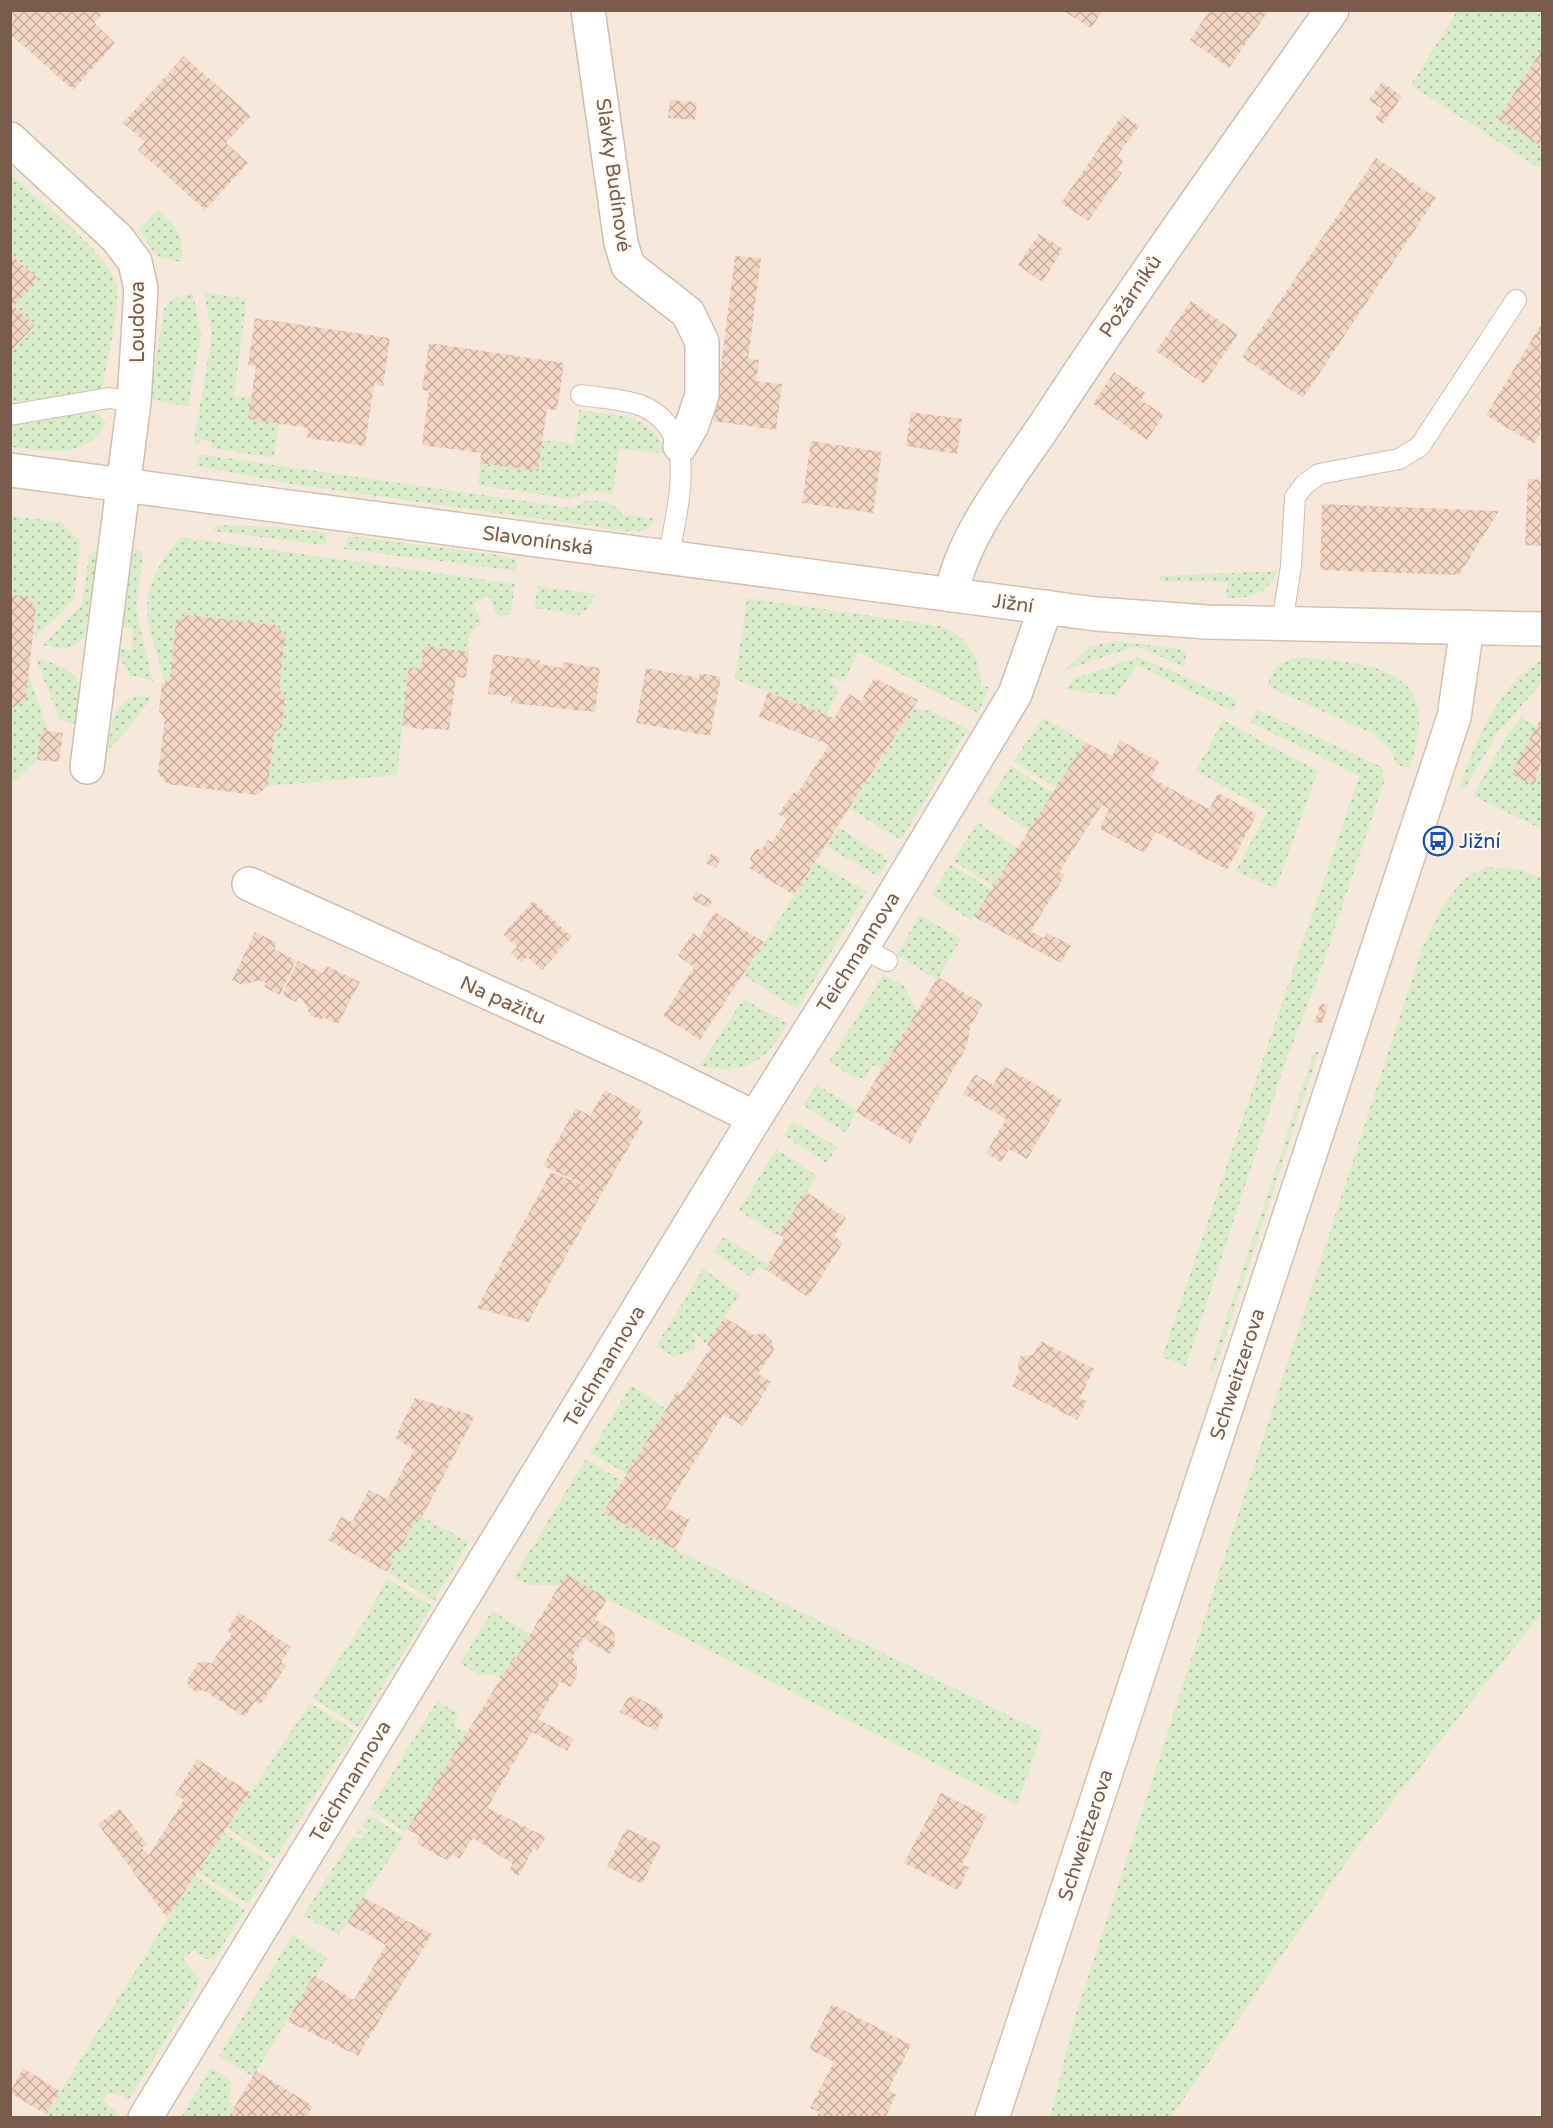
<svg xmlns="http://www.w3.org/2000/svg" width="1553" height="2128" font-family="'Varela Round',sans-serif">
  <defs>
    <pattern id="green-dots" width="8" height="8" patternUnits="userSpaceOnUse" patternTransform="scale(1.5)"><rect width="8" height="8" fill="#d8ecc9"/><path d="M2 2h.1M6 6h.1" fill="none" stroke="#b4c2a5" stroke-width="1.8" stroke-linecap="round"/></pattern>
    <pattern id="building-cross-hatch" width="8" height="8" patternUnits="userSpaceOnUse" patternTransform="scale(1.5)"><rect width="8" height="8" fill="#f3d5c3"/><path d="M0 0l8 8M0 8l8-8" fill="none" stroke="#cab0a1"/></pattern>
  </defs>
  <rect width="100%" height="100%" fill="#fdf6ec"/>
  <rect fill="#f5e8da" x="11" y="11" width="1531" height="2106"/>
  <g fill="url(#green-dots)">
    <path d="M1457,11H1542V49L1498,119L1542,147V167H1537L1411,85Z"/>
    <path d="M11,175C36,198 113,256 117,288C119,313 107,359 103,385L100,389L11,406V352L35,325L13,306L38,278L11,254Z"/>
    <path d="M158,209C177,229 185,233 181,262L156,256L139,229Z"/>
    <path d="M204,292L247,299L234,396L251,398L249,419L279,424L274,458L211,448L212,442L200,439L199,445L193,444L212,337Z"/>
    <path d="M193,293L201,336L188,407L150,399L164,309L170,300Z"/>
    <path d="M88,410L99,414L106,423C88,461 43,450 11,447V423Z"/>
    <path d="M579,410C612,415 656,413 664,453L619,449L613,494L589,491L570,499L478,485L480,463L538,471L543,440L574,444Z"/>
    <path d="M199,454L572,508L588,500L611,503L622,514L656,519L647,529L633,532L298,485L196,466Z"/>
    <path d="M11,516L61,522L80,542L74,600L34,639L36,608L27,596L11,595Z"/>
    <path d="M215,525L276,527L328,533L325,545L214,531Z"/>
    <path d="M348,536L505,556L516,561L517,571L344,549Z"/>
    <path d="M182,537L515,584L511,613L498,618L489,596L473,603L482,624C469,630 467,638 469,652L424,646L421,669L409,668L397,775L268,786L274,733L282,727L285,697L279,689L285,636L276,625L187,615L176,624L170,678L165,681C152,633 133,605 164,559C169,551 174,543 182,537Z"/>
    <path d="M132,548L143,552L136,611L153,681L130,675L121,660L119,648L131,651L133,629L121,626Z"/>
    <path d="M91,552H98L85,634C73,652 62,650 43,645L82,604L89,554Z"/>
    <path d="M1277,571C1267,596 1250,598 1226,598L1227,582H1160L1159,576Z"/>
    <path d="M537,586L596,594L587,609L579,615L534,608Z"/>
    <path d="M747,598L941,626C968,637 980,657 981,686L989,687L978,713L858,652L844,682L832,678L830,683L839,688L827,715L735,679Z"/>
    <path d="M1116,641L1186,650L1185,667L1136,646L1065,670L1089,647Z"/>
    <path d="M1139,657L1238,700L1233,712L1137,665L1116,696L1065,689L1073,679Z"/>
    <path d="M36,658C82,671 85,678 75,725L59,719Z"/>
    <path d="M1292,658C1326,658 1397,661 1414,696C1425,719 1416,747 1410,769L1396,764L1391,750L1375,735L1267,686L1276,667Z"/>
    <path d="M1542,660V682L1497,734L1465,788L1459,786C1479,738 1495,688 1542,660Z"/>
    <path d="M29,676L48,731H42L37,760L11,785V707L26,697Z"/>
    <path d="M135,696L152,697L126,731L107,751C112,726 109,709 135,696Z"/>
    <path d="M913,709L931,711L968,729L901,840L850,809Z"/>
    <path d="M1256,709L1382,767L1384,782L1320,972L1285,1063L1186,1366L1162,1357L1359,776L1250,722Z"/>
    <path d="M1522,717L1537,727L1511,774L1534,786L1538,772L1542,774V829L1473,796L1508,733Z"/>
    <path d="M1043,718L1085,742L1056,788L1013,761Z"/>
    <path d="M1223,720L1318,771L1276,888L1235,872L1268,811L1196,771Z"/>
    <path d="M1011,766L1053,793L1030,831L987,803Z"/>
    <path d="M977,822L1018,849L994,886L953,861Z"/>
    <path d="M839,827L889,860L878,877L826,846Z"/>
    <path d="M816,862L867,892L797,1009L743,975Z"/>
    <path d="M950,864L992,890L972,921L932,895Z"/>
    <path d="M1486,867L1519,869L1542,878V1612L1354,1851L1171,2117H1050L1076,2014L1422,948L1441,909L1463,879Z"/>
    <path d="M920,915L961,939L937,980L896,955Z"/>
    <path d="M883,975L904,986L917,1013L882,1070L872,1065L865,1078L853,1077L829,1062Z"/>
    <path d="M743,999L788,1023C766,1061 745,1077 700,1066Z"/>
    <path d="M1314,1052H1319L1219,1357L1215,1369L1208,1373Z"/>
    <path d="M817,1084L857,1110L846,1133L803,1105Z"/>
    <path d="M793,1121L837,1147L827,1163L784,1136Z"/>
    <path d="M776,1149L817,1176L779,1234L783,1239L739,1210Z"/>
    <path d="M724,1237L767,1264L765,1269L758,1267L751,1277L713,1252Z"/>
    <path d="M703,1269L740,1294L707,1345L695,1333L692,1334L696,1340L694,1350L674,1357L656,1346Z"/>
    <path d="M631,1385L666,1409L627,1474L590,1453Z"/>
    <path d="M586,1459L623,1481L603,1513L1042,1732L1017,1805L607,1599L566,1575L560,1585H530L513,1578Z"/>
    <path d="M422,1517L469,1542L434,1601L387,1572L393,1561L389,1559L394,1550L398,1552L416,1519L420,1521Z"/>
    <path d="M387,1579L432,1606L358,1727L313,1698L363,1623Z"/>
    <path d="M492,1611L530,1634L501,1678L495,1675H479L460,1663Z"/>
    <path d="M437,1701L459,1714L453,1725L468,1733L405,1832L370,1809Z"/>
    <path d="M310,1703L355,1731L275,1859L227,1828Z"/>
    <path d="M368,1814L404,1837L339,1935L303,1916L350,1841L355,1836L363,1840L364,1837L357,1833L359,1829L367,1833L369,1831L362,1825Z"/>
    <path d="M223,1832L272,1864L248,1904L198,1872Z"/>
    <path d="M195,1875L245,1910L214,1959H205L194,1950L183,1959L201,1981L130,2098L108,2093L103,2098L106,2104L119,2114L117,2117L44,2118Z"/>
    <path d="M293,1934L327,1958L317,1976L314,1975L253,2077L219,2056Z"/>
    <path d="M210,2067L231,2082L229,2102L234,2107L228,2117H182Z"/>
  </g>
  <g fill="url(#building-cross-hatch)">
    <path d="M10,10H106L94,23L115,43L73,90L10,34L13,22Z"/>
    <path d="M1062,10H1103L1091,28Z"/>
    <path d="M1210,10H1269L1229,68L1190,40Z"/>
    <path d="M1542,49V147L1498,119Z"/>
    <path d="M184,56L251,116L226,143L248,163L205,210L138,150L145,142L123,123Z"/>
    <path d="M1382,82L1402,96L1383,124L1375,118L1382,109L1369,100Z"/>
    <path d="M670,100L697,102L695,120L668,118Z"/>
    <path d="M1122,115L1139,126L1117,156L1123,161L1117,170L1122,173L1088,221L1061,203Z"/>
    <path d="M1376,158L1436,198L1303,398L1242,357Z"/>
    <path d="M1039,234L1063,249L1042,282L1018,265Z"/>
    <path d="M10,254L38,278L13,306L35,325L10,352Z"/>
    <path d="M735,256L761,258L748,359L759,360L756,381L782,384L776,430L714,421Z"/>
    <path d="M1191,301L1238,334L1204,384L1156,351Z"/>
    <path d="M255,318L390,338L383,386L374,384L365,446L307,438L308,428L248,419L256,366L248,365Z"/>
    <path d="M1542,323V430L1534,444L1486,415Z"/>
    <path d="M429,343L564,363L557,410L547,409L538,471L480,463L481,453L422,445L429,391L422,390Z"/>
    <path d="M1114,372L1146,393L1141,400L1164,415L1147,440L1093,404Z"/>
    <path d="M911,412L962,419L957,454L906,446Z"/>
    <path d="M811,441L882,452L873,513L802,503Z"/>
    <path d="M1528,479L1542,480V546L1525,545Z"/>
    <path d="M1322,504L1499,511L1459,575L1320,570Z"/>
    <path d="M10,595L27,596L36,608L26,697L14,707H10Z"/>
    <path d="M187,615L276,625L285,636L279,689L285,697L282,727L274,733L268,786L257,795L167,784L158,773L165,719L159,711L162,684L170,678L176,623Z"/>
    <path d="M424,646L469,652L466,678L456,677L449,730L424,728V730L402,725L409,667L421,669Z"/>
    <path d="M493,654L540,660V664L562,668L563,662L600,668L595,712L511,703L512,697L488,694Z"/>
    <path d="M646,668L699,678L700,673L721,677L710,736L636,723Z"/>
    <path d="M874,678L918,700L794,895L749,868L752,864L750,858L756,849H762L768,840L772,842L787,819L778,814L794,792L797,794L829,745L759,717L768,692L834,718L849,694L861,701Z"/>
    <path d="M1542,716V758L1534,786L1511,774Z"/>
    <path d="M42,730L63,733L59,762L37,760Z"/>
    <path d="M1120,740L1159,762L1151,778L1209,809L1218,793L1257,814L1227,870L1156,832L1144,853L1100,829L1109,809L1102,805L1059,872L1065,875L1031,931L1044,938L1047,933L1071,945L1061,963L974,917L1085,742L1112,756Z"/>
    <path d="M711,854L721,859L716,868L706,863Z"/>
    <path d="M696,891L713,901L708,908L692,899Z"/>
    <path d="M533,901L572,937L542,970L527,957L521,963L511,953L517,947L503,934Z"/>
    <path d="M715,912L764,942L700,1040L663,1016L694,967L678,956L693,933L699,938Z"/>
    <path d="M255,932L277,943L274,949L296,960L280,995L264,987L266,983L259,980L243,985L232,980Z"/>
    <path d="M298,961L323,973L326,966L360,982L338,1024L323,1017L322,1020L311,1016L303,1000L298,997L296,1002L282,995Z"/>
    <path d="M938,977L983,1004L970,1027L967,1046L910,1144L856,1112Z"/>
    <path d="M1321,1003L1328,1005L1322,1024L1314,1022Z"/>
    <path d="M1004,1066L1062,1100L1027,1159L1009,1149L1001,1162L986,1153L1006,1119L963,1094L975,1074L993,1085Z"/>
    <path d="M605,1090L641,1110L637,1118L643,1122L528,1322L477,1308L551,1172L594,1189L543,1166L576,1108L590,1116Z"/>
    <path d="M806,1192L846,1218L834,1236L843,1243L808,1297L765,1269L784,1238L779,1234Z"/>
    <path d="M724,1317L754,1335L763,1333L771,1339L774,1350L758,1374L771,1382L743,1426L723,1415L666,1508L690,1520L675,1549L603,1513L674,1396L677,1391L680,1394L711,1347L707,1345Z"/>
    <path d="M1041,1341L1094,1369L1080,1398L1087,1401L1077,1420L1012,1386L1019,1371L1018,1363L1021,1356L1033,1355Z"/>
    <path d="M415,1398L475,1416L422,1517L420,1521L416,1519L398,1552L394,1550L389,1559L393,1561L387,1572L328,1540L341,1517L352,1522L369,1490L387,1499L414,1450L395,1438Z"/>
    <path d="M566,1574L607,1599L595,1619L612,1630L615,1635L614,1647L610,1654L574,1633L583,1640L572,1657L577,1664V1677L570,1687L560,1682L538,1719L574,1739L567,1751L532,1732L487,1808L546,1837L537,1851L534,1848L518,1876L509,1870L513,1864L473,1838L459,1859L452,1854L448,1861L417,1844L420,1837L407,1829L514,1657L516,1658Z"/>
    <path d="M239,1612L291,1647L281,1662L286,1666L260,1705L255,1701L245,1717L203,1690L196,1692L188,1687L187,1680L198,1663L206,1661L211,1664L232,1634L227,1630Z"/>
    <path d="M634,1696L661,1710L663,1717L656,1731L619,1712L628,1698Z"/>
    <path d="M197,1759L250,1792L167,1918L98,1824L120,1809L147,1844L142,1848L149,1855L184,1800L175,1795Z"/>
    <path d="M941,1793L987,1816L962,1864L969,1868L958,1890L904,1863Z"/>
    <path d="M626,1828L661,1845L642,1884L607,1867Z"/>
    <path d="M363,1897L432,1934L358,2056L287,2021L314,1975L354,2000L386,1945L347,1923Z"/>
    <path d="M832,2004L911,2045L888,2090L896,2095L885,2118H816L819,2112L810,2108L834,2062L809,2049Z"/>
    <path d="M23,2068L60,2091L46,2114L10,2093Z"/>
    <path d="M256,2071L313,2106L306,2118H228Z"/>
  </g>
  <g fill="none" stroke-linecap="round" stroke-linejoin="round">
    <g stroke="#d1beb0" stroke-width="22">
      <g id="lane">
        <path d="M581,395C600,398 622,399 640,405C703,430 676,507 669,557"/>
        <path d="M10,415L109,398L134,402"/>
        <path d="M1282,624L1291,566L1295,497L1305,484L1319,474L1399,459L1420,446L1516,300"/>
        <path d="M862,948L887,961"/>
      </g>
    </g>
    <g stroke="#d1beb0" stroke-width="36">
      <g id="street">
        <path d="M588,10L621,243L628,266L688,313L702,342V395L692,425L680,446"/>
        <path d="M10,139L117,238L135,262L141,289L134,402L87,767"/>
        <path d="M952,595C959,540 1014,471 1045,425C1137,284 1235,148 1332,10"/>
        <path d="M249,884L652,1067L755,1118"/>
        <path d="M145,2118L755,1118L862,948L1015,694L1046,607"/>
      </g>
    </g>
    <g stroke="#d6c0b0" stroke-width="36">
      <g id="secondary">
        <path d="M10,470L1096,614L1207,622L1542,629"/>
        <path d="M992,2118L1454,717L1467,627"/>
      </g>
    </g>
    <use href="#lane" stroke="#fff" stroke-width="20"/>
    <use href="#street" stroke="#fff" stroke-width="33"/>
    <use href="#secondary" stroke="#fff" stroke-width="33"/>
  </g>
  <defs>
    <g id="bus-ring" transform="scale(1.5)"><circle r="9.5" fill="#fffaf3" stroke="#1a4fb4" stroke-width="1.5"/><path d="M-5-6H5V4H4V6H2V4H-2V6H-4V4H-5ZM-3.5-4V0h7V-4ZM-3.5 1.2v1.5H-2V1.2ZM2 1.2v1.5H3.5V1.2Z" fill="#1a4fb4"/></g>
  </defs>
  <g fill-rule="evenodd">
    <use href="#bus-ring" x="1438" y="841"/>
  </g>
  <g text-anchor="middle" stroke-width="4.5" stroke-linejoin="round" paint-order="stroke">
    <g font-size="20" fill="#7a5c4d" stroke="#fffaf3">
      <text transform="translate(614 175) rotate(82)" y="7">Slávky Budínové</text>
      <text transform="translate(1130 296) rotate(-56)" y="7">Požárníků</text>
      <text transform="translate(137 322) rotate(-90)" y="7">Loudova</text>
      <text transform="translate(538 540) rotate(8)" y="7">Slavonínská</text>
      <text transform="translate(1013 603) rotate(8)" y="7">Jižní</text>
      <text transform="translate(858 952) rotate(-58)" y="7">Teichmannova</text>
      <text transform="translate(503 1000) rotate(24)" y="7">Na pažitu</text>
      <text transform="translate(604 1366) rotate(-59)" y="7">Teichmannova</text>
      <text transform="translate(1237 1374) rotate(-72)" y="7">Schweitzerova</text>
      <text transform="translate(350 1781) rotate(-59)" y="7">Teichmannova</text>
      <text transform="translate(1085 1835) rotate(-72)" y="7">Schweitzerova</text>
    </g>
    <g font-size="20" fill="#164399" stroke="#fffaf3" text-anchor="start">
      <text x="1459" y="848">Jižní</text>
    </g>
  </g>
  <rect width="1553" height="2128" fill="none" stroke="#7a5c4d" stroke-width="24"/>
</svg>
